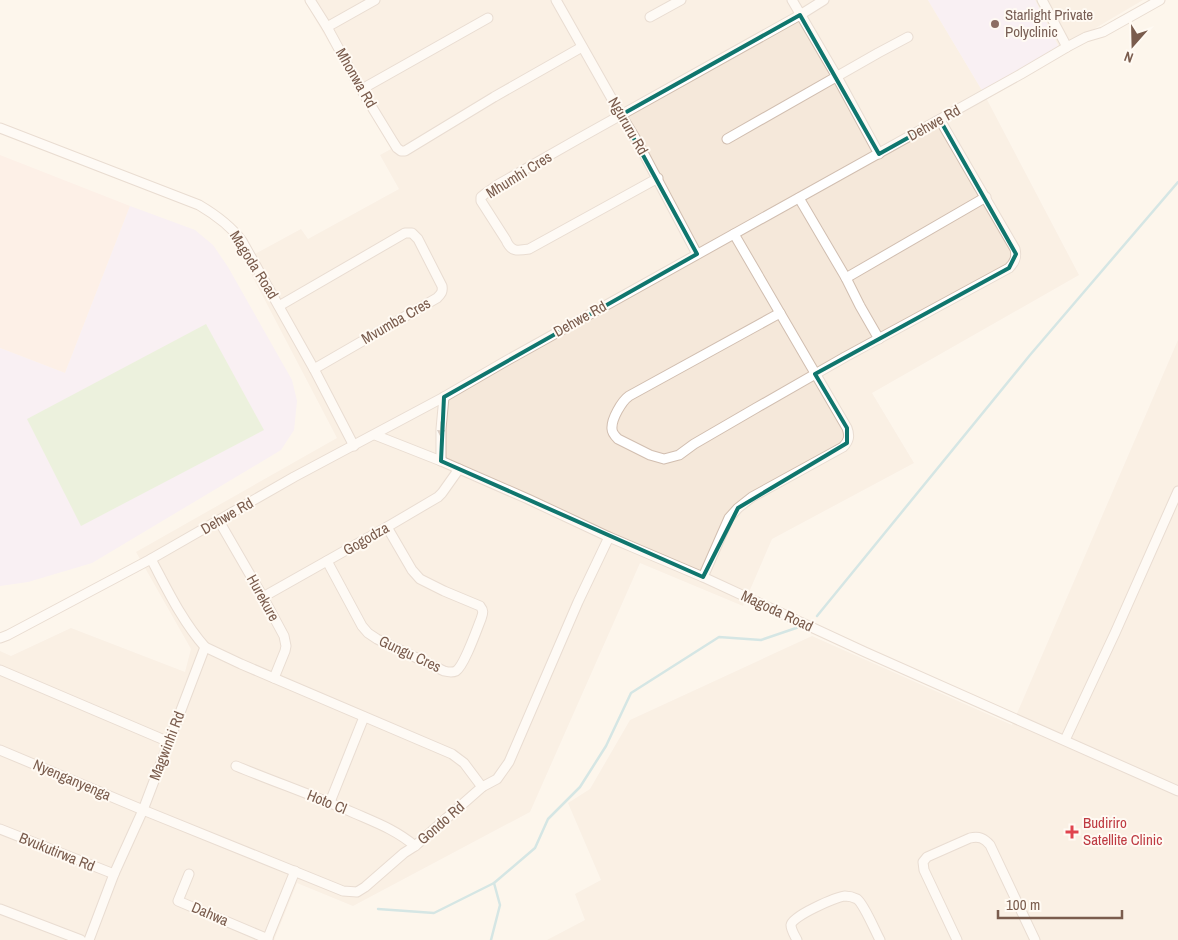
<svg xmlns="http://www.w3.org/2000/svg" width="1178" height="940" font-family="'Archivo Narrow',sans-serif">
  <rect width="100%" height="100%" fill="#fdf6ec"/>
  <g fill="#f5e8da">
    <path d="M304,0H928L983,92L1079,275L872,393L914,463L772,539L743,606L640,563L530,812L353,906L297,883L274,940H0V651L11,656L71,628L185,672L191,649L136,552L337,438L244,260L301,229L308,239L399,189L380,155L391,149Z"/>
    <path d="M1035,0H1143L1060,49Z"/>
    <path d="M1178,340V940H547L585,920L575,894L601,880L568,803L590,789L630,720L812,636L1012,725Z"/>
  </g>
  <path fill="#fde8e0" d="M0,155L130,206L65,373L0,348Z"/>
  <g fill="#f3e8fa">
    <path d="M928,0H1035L1060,49L983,92Z"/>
    <path d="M130,206L195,230L213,245L228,267L292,380L297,401L294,430L281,450L92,563L28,582L0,586V348L65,373Z"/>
  </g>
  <path fill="#d8ecc9" d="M206,324L264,430L81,526L27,419Z"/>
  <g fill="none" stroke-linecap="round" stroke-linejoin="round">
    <g stroke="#a5d3da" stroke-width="2.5">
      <path d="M817,616L1030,355L1178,182"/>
      <path d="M378,909L434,913L494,883L535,848L548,819L580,787L606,746L631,693L719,637L761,640L799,627"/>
      <path d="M491,940L500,905L494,883"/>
    </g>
    <g stroke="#d1beb0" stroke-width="11">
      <g id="minor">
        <path d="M310,0L327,27L359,86L392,140L397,148L401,151H405L494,97L582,47"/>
        <path d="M556,0L621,115L637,141L697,254"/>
        <path d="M792,0L837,77L879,154"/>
        <path d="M1042,0L1067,47"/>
        <path d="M650,17L681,0"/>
        <path d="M327,27L375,0"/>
        <path d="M362,89L488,18"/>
        <path d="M0,128L199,205C216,215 230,225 242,241L314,369L354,446"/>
        <path d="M727,139L878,53L908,37"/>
        <path d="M658,178L529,249C517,251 511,252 506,240L481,201V197L486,193L499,184L578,139L800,15L824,0"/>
        <path d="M799,198L846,278L860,306L879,339"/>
        <path d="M846,278L986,197"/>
        <path d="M279,306L405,233H412L418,239L442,286C443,292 441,294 437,298L314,369"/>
        <path d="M780,313L629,396C622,401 611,419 612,429C612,433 615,436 618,439L650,455L664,459L679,455L694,444L756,408L845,357L1009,268C1015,262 1017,257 1015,249L940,120"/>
        <path d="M375,435L441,461L528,499L609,537L703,577L865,652L1178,791"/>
        <path d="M441,461V429L444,397"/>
        <path d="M219,521L263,597L284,636L286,646L285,651L274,678"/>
        <path d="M327,561L362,626L368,633L377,639L444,671C448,672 452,673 456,671C464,666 477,629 481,619C483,613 484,611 480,606L444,591L420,579L412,570L387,527"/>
        <path d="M703,577L729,518L738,508L752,497L843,447C849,441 850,436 847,428L734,234"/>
        <path d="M263,597L387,527L438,497L442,493L459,469"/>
        <path d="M0,638L8,635L151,559L294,477L444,397L506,361L1021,74L1067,47L1086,37L1103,32L1160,0"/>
        <path d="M205,647L241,664L452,754L464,763L482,787"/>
        <path d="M0,670L169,742"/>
        <path d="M1065,740L1115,633L1178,491"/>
        <path d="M0,750L143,810L343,891L357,892L365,887L404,853L415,846L482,787L497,779L509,762L578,602L609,537"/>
        <path d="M236,766C275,782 315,796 354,813C377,823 396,830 415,846"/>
        <path d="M330,802L364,717"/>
        <path d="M0,829L114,874"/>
        <path d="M189,874L178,901L268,939"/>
        <path d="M0,909L81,940"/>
        <path d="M89,940L114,874L143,810L205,647C182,621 167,589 151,559"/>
        <path d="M267,940L295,871"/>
        <path d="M797,940C795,936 791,930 791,925C792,916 836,897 845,896C849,896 853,897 857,899C864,904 875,931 880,940"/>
        <path d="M957,940L924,870L923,862L927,857L970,838C979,836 984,838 990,845L1035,940"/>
      </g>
    </g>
    <use href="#minor" stroke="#fff" stroke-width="9"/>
  </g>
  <defs><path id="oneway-solid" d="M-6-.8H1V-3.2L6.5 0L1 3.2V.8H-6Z" transform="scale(1.25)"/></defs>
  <use fill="#af9d94" href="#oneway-solid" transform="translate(441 429) rotate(93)"/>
  <path d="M0 0H1178V940H0ZM800,15L879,154L940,120L1016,254L1009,268L815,374L847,428V443L738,508L703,577L441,461L444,397L697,254L621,115Z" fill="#fdf6ec" fill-opacity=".55" fill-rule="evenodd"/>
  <path fill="none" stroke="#0f766e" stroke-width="4" stroke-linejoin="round" d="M800,15L879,154L940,120L1016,254L1009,268L815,374L847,428V443L738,508L703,577L441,461L444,397L697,254L621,115Z"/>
  <circle fill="#8d6e63" stroke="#fffaf3" stroke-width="2" cx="995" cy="24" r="5"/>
  <path fill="#e0444e" stroke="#fffaf3" stroke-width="2" d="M1069.5 824.5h5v5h5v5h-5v5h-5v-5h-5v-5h5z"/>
  <g text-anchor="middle" stroke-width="4" stroke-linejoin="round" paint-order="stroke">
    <g font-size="15" fill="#785e54" stroke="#fffaf3" text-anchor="start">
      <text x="1005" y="20">Starlight Private<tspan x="1005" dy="17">Polyclinic</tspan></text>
    </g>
    <g font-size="15" fill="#7a5c4d" stroke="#fffaf3">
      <text transform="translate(356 78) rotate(60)" y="5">Mhonwa Rd</text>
      <text transform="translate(934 123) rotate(-29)" y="5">Dehwe Rd</text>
      <text transform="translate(628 126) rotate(60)" y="5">Ngururu Rd</text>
      <text transform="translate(519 175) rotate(-32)" y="5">Mhumhi Cres</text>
      <text transform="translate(254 265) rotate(58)" y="5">Magoda Road</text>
      <text transform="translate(580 319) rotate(-29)" y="5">Dehwe Rd</text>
      <text transform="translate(396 321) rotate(-30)" y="5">Mvumba Cres</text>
      <text transform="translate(227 516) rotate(-30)" y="5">Dehwe Rd</text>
      <text transform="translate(366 539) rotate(-30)" y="5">Gogodza</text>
      <text transform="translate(263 598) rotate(61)" y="5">Hurekure</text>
      <text transform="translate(777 611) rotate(25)" y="5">Magoda Road</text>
      <text transform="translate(410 654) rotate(25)" y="5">Gungu Cres</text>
      <text transform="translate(167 746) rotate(-69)" y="5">Magwinhi Rd</text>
      <text transform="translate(72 780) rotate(23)" y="5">Nyenganyenga</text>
      <text transform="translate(327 802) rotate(22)" y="5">Hoto Cl</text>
      <text transform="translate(441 823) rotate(-41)" y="5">Gondo Rd</text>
      <text transform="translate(57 852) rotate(22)" y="5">Bvukutirwa Rd</text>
      <text transform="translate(210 914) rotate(23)" y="5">Dahwa</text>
    </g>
    <g font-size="15" fill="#be3a42" stroke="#fffaf3" text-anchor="start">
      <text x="1083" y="828">Budiriro<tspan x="1083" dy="17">Satellite Clinic</tspan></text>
    </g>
  </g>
  <g transform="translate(1133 45) rotate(200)" stroke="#fffaf3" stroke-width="4" paint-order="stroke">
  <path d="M0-4L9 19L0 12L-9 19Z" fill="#7a5c4d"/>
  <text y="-8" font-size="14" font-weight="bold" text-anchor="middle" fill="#7a5c4d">N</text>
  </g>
  <path d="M998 910v8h124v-8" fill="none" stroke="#7a5c4d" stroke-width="2.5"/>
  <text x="1006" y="910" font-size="15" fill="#7a5c4d" stroke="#fffaf3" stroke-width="4" paint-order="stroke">100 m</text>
</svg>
